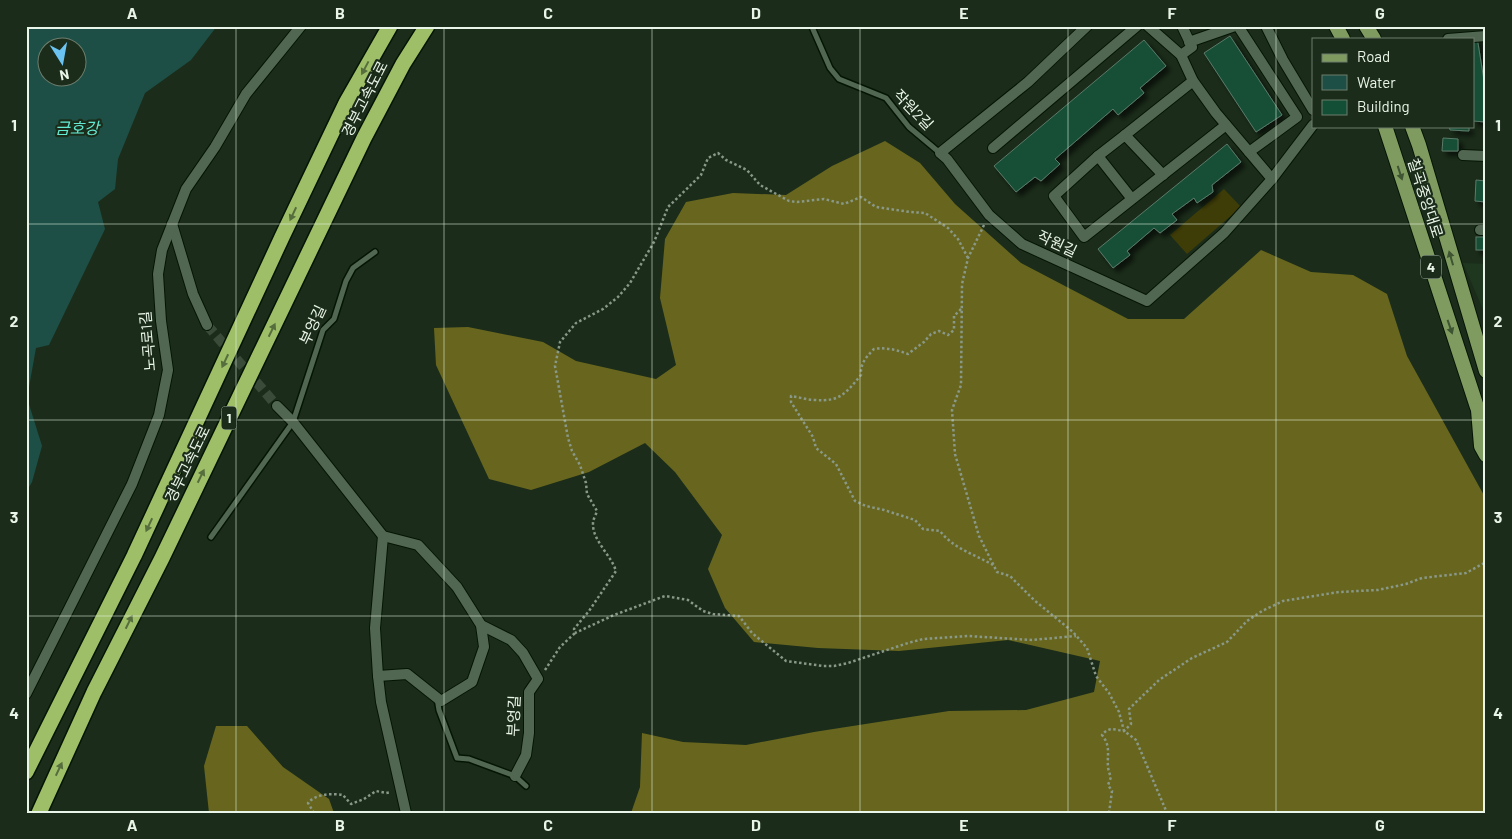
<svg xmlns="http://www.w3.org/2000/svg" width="1512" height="839" font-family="Barlow,'Noto Sans KR',sans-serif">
  <defs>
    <filter id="shadow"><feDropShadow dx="4.5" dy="4.5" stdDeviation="2.5" flood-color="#0009"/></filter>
  </defs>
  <rect width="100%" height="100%" fill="#1b2d1a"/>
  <path fill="#1f371f" d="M1463,263L1486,264V316Z"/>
  <path fill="#3f3d07" d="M1224,189L1241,207L1187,254L1170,235Z"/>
  <g fill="#68661e">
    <path d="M885,141L920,163L955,204L1021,263L1128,319H1184L1261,250L1311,272L1353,275L1387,294L1407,356L1486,499V813H631L640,787L642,733L683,742L746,745L814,732L949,711L1026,710L1094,692L1100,661L1008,640L899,651L818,648L754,642L725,608L708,569L722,535L675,472L645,443L589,472L531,490L489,479L436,365L434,328L468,327L543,342L576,361L656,379L676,365L660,298L665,239L686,202L733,193L786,195L832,166Z"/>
    <path d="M216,726H247L283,767L329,799L334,813H209L204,766Z"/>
  </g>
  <path fill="#1e4f46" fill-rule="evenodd" d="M26,26H217L191,60L145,93L118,159L115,189L98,202L105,229L49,345L36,348L27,398L42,446L32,482L26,492ZM48,48H78V78H48Z"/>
  <g fill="#134f36" stroke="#5c7a6a" filter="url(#shadow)">
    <path d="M1230,36L1282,115L1256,132L1204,53Z"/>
    <path d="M1477,37L1486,93V122L1473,121V39Z"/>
    <path d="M1144,40L1166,66L1140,88L1144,93L1118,115L1113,109L1055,159L1060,164L1041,181L1035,177L1016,192L994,166Z"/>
    <path d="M1449,126H1469V131L1450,130Z"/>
    <path d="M1443,138L1458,139V151H1442Z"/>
    <path d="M1227,144L1241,162L1212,185L1213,192L1197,203L1194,198L1172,214L1177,220L1160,233L1154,228L1127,251L1130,255L1113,268L1098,249Z"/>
    <path d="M1476,180L1486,181V202L1475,201Z"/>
    <rect x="1476" y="237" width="10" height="13"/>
  </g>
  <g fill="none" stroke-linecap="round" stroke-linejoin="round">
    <path stroke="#3a4b39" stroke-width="10" stroke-dasharray="10 5" stroke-linecap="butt" d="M207,325L277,406"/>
    <g stroke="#051505" stroke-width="8">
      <g id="service">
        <path d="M814,26L812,27L830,68L839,79L886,98L909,127L940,153"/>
        <path d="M211,537L293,422L323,330L334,319L346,281L353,268L375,252"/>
        <path d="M437,698L439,710L457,758L469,759L515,776L526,786"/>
      </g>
    </g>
    <g stroke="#051505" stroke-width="12">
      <g id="minor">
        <path d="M1087,26L1028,82L940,153L947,159L989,215L1022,244L1147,301L1224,233L1272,179L1313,125"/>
        <path d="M1148,26L1181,55L1193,81L1216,113L1272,179"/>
        <path d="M1238,26L1297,117L1249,152"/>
        <path d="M1266,26L1283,60L1313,110"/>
        <path d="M1448,39L1486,36"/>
        <path d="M1189,42L1235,26"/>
        <path d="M1181,55L1192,47L1182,26"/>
        <path d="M1125,135L1193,81"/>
        <path d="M993,148L1137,26"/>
        <path d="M1463,155L1486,156"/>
        <path d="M1098,156L1125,135L1163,175"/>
        <path d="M1132,199L1098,156L1054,196L1084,237L1226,125"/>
        <path d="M172,224L193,294L207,325"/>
        <path d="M1480,230H1486"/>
        <path d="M277,406L293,422L383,536L418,545L457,587L481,625L511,640L523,653L538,679L529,692V733L526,755L515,776"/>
        <path d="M383,536L375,628L378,676L381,702L406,813"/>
        <path d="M378,676L407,674L441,701L472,682L484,647L481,625"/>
        <path d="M26,694L132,484L159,415L168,370L161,321L158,274L162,250L186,189L215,147L246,94L301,26"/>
      </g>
    </g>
    <g stroke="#051505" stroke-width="16">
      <g id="primary">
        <path d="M1336,26L1343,39"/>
        <path d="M1366,26L1374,39"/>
        <path d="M1385,126L1477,407L1486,420"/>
        <path d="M1412,126L1419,145L1486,371"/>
        <path d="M1478,410L1481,446L1486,455"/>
      </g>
    </g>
    <g stroke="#051505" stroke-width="18">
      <g id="motorway">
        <path d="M26,772L134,556L282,237L346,103L390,26"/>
        <path d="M39,813L94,692L162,558L364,138L403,64L427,26"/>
      </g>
    </g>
    <g stroke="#899888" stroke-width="2.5" stroke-dasharray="2.5 2.5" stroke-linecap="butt">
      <path d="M984,225L968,258L962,284L961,385L952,410L955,454L979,536L997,572L1010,576L1034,600L1073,632L1087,648L1096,676L1109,693L1119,712L1124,731L1136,740L1167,813"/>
      <path d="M968,258L958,239L948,228L925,213L910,212L876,207L861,197L844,204L824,199L797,202L789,201L760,185L747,170L726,160L718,153L708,158L701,175L668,207L654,242L630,283L618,297L603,309L576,323L560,342L555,366L568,438L572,451L580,465L586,483L587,494L597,511C596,515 593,519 593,523C592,540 611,555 616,571L589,611L574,629L575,633L614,615L665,596L688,600L703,611L713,614L739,616L752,633L786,661L823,666H834L848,663L908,643L923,639L968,636L1032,640L1076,636"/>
      <path d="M961,309L954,316V330L948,335L939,331L931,334L924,342L908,354C897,350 886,347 874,349C866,357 860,364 861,375C846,393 840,402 815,400C807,400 799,397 791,396V402L813,437L816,448L836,464L855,501L866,506L884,510L915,520L923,529L940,531C954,549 974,554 993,565"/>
      <path d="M545,670L560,647L575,633"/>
      <path d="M314,813L308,803C315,794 332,793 343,795L351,804L364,799L376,791L386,793L391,792"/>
      <path d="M1109,813L1112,791L1108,785L1111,777C1103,761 1114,750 1102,735C1109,726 1115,730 1124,731L1131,724L1129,709L1159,680L1192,658L1227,642L1247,621L1262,611L1283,601L1339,592L1378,590L1406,584L1422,578L1466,573L1486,562"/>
    </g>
    <use href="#service" stroke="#526751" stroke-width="5"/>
    <use href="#minor" stroke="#526751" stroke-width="10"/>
    <use href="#primary" stroke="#809b5f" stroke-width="14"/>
    <use href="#motorway" stroke="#9fbe68" stroke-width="15"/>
  </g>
  <defs><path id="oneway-solid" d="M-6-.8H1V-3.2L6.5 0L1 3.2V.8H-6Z" transform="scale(1.25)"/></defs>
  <g fill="#566e3d">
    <use href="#oneway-solid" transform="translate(365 68) rotate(118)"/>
    <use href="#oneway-solid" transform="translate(293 214) rotate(115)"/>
    <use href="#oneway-solid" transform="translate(272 330) rotate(-64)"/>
    <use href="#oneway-solid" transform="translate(225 361) rotate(115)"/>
    <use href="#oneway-solid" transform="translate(201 476) rotate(-64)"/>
    <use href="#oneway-solid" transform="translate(149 525) rotate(115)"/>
    <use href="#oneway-solid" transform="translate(129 622) rotate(-64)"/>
    <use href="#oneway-solid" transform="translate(59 769) rotate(-65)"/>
  </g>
  <g fill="#3e5432">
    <use href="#oneway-solid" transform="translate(1400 173) rotate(72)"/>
    <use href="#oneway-solid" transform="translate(1451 258) rotate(-106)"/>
    <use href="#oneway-solid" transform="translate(1450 327) rotate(71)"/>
  </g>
  <path fill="none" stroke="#e9f5e8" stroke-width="1" stroke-opacity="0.55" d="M236,26V813M444,26V813M652,26V813M860,26V813M1068,26V813M1276,26V813M26,224H1486M26,420H1486M26,616H1486"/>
  <g text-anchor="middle" stroke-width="4.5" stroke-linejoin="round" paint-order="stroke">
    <g fill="#1b2d1a" stroke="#abb9aa" stroke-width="1">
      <rect x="1421" y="255.5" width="20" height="23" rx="4"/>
      <rect x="221.5" y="406.5" width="15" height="23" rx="4"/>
    </g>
    <g font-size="14" font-weight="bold" fill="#e9f5e8">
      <text x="1431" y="272">4</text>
      <text x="229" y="423">1</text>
    </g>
    <g font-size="15" fill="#e9f5e8" stroke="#1b2d1a">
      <text transform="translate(365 99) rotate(-63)" y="5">경부고속도로</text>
      <text transform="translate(913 110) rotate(46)" y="5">작원2길</text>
      <text transform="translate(1425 198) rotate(72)" y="5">칠곡중앙대로</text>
      <text transform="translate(1057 244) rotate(25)" y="5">작원길</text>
      <text transform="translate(313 325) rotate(-65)" y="5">부엉길</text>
      <text transform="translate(148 341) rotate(-95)" y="5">노곡로1길</text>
      <text transform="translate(188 464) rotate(-64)" y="5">경부고속도로</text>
      <text transform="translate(514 716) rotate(-87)" y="5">부엉길</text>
    </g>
    <g font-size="16" font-style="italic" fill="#63e9d2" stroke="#1b2d1a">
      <text x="77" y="134">금호강</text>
    </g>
  </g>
  <rect width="1512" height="839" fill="none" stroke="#1b2d1a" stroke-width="55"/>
  <rect x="1312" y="38" width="162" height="90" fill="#1b2d1a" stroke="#6d7d6c"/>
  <rect x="1322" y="54" width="25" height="8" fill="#809b5f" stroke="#6d7d6c"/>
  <text x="1357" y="62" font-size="15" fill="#e9f5e8">Road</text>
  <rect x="1322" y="75" width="25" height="15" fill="#1e4f46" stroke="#6d7d6c"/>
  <text x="1357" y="88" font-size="15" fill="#e9f5e8">Water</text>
  <rect x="1322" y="100" width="25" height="15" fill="#134f36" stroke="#6d7d6c"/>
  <text x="1357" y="112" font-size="15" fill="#e9f5e8">Building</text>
  <g transform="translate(62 62) rotate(169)"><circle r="24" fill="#1b2d1a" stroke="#6d7d6c"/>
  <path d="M0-4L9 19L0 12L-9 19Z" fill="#6bc3f2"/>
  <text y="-8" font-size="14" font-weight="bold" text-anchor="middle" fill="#e9f5e8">N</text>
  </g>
  <rect x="28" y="28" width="1456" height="784" fill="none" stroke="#e9f5e8" stroke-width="2"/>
  <g font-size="16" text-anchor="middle" font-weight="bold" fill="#e9f5e8">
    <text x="132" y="19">A</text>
    <text x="340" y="19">B</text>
    <text x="548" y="19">C</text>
    <text x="756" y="19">D</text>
    <text x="964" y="19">E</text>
    <text x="1172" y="19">F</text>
    <text x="1380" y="19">G</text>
    <text x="14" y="131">1</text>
    <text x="1498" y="131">1</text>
    <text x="14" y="327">2</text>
    <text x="1498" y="327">2</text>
    <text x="14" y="523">3</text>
    <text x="1498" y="523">3</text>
    <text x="14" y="719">4</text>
    <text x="1498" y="719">4</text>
    <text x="132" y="831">A</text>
    <text x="340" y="831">B</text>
    <text x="548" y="831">C</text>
    <text x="756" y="831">D</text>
    <text x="964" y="831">E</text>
    <text x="1172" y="831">F</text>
    <text x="1380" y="831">G</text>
  </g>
</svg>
